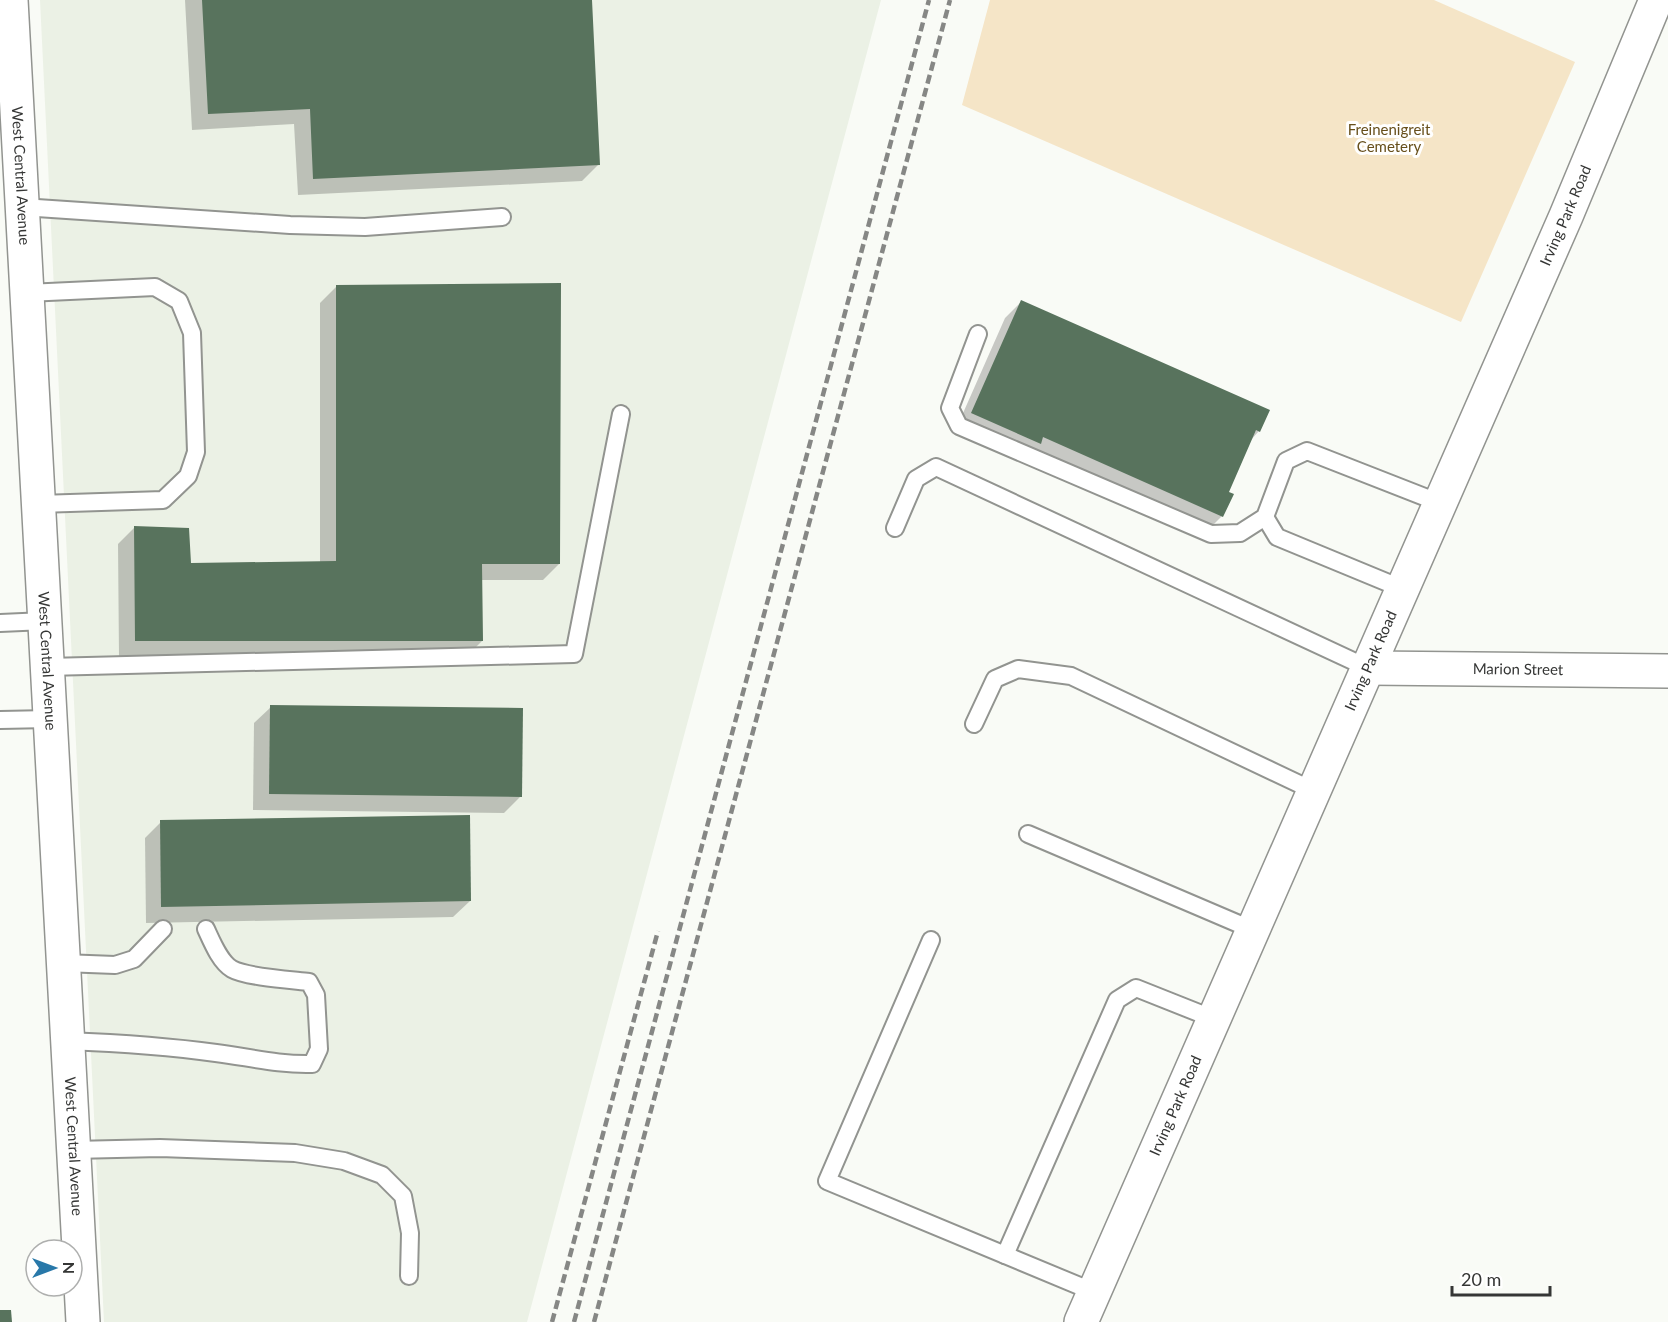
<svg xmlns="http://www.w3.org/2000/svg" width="1668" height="1322" font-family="Lato,sans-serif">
  <rect width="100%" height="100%" fill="#f9fbf6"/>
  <path fill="#ebf1e5" d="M40,0H881L527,1322H104Z"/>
  <path fill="#f5e5c7" d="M990,0H1434L1575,62L1461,322L962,105Z"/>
  <g fill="#0003">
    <path d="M185,0H590L599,164L582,181L298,195L294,124L192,130Z"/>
    <path d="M336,287L559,564L543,580H481L482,641L466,657H119L118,544L134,528L189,565L320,562V303Z"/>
    <path d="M1021,302L1268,411L1259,431L1250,441L1227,492L1222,516L1206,532L956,429L1005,318Z"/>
    <path d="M271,707L520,797L504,813L253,810L254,723Z"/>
    <path d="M161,822L470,901L453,917L146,923L145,838Z"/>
  </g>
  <g fill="#58735d">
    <path d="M202,0H592L600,165L313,179L310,109L208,114Z"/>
    <path d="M561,283L560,564H482L483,641H135L134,526L189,528L191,563L336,561V285Z"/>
    <path d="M1021,300L1270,410L1260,432L1256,430L1229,492L1234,494L1223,517L1043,437L1041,444L971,413Z"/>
    <path d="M270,705L523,708L522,797L269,794Z"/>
    <path d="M470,815L471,901L161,907L160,820Z"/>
    <path d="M0,1310H11L12,1322H0Z"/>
  </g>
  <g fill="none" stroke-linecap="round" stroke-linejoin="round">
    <g stroke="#929490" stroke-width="20">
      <g id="service">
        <path d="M22,207L290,225L365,227L502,217"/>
        <path d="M27,293L155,287L179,301L192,333L196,452L188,476L163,500L39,504"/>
        <path d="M978,334L950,408L959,426L1211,534L1240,533L1265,517L1286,461L1307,451L1440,503"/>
        <path d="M1265,517L1277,537L1403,589"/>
        <path d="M895,528L916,479L936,467L1368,668"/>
        <path d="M0,623L45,621"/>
        <path d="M47,667L574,654L621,414"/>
        <path d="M0,720L50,719"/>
        <path d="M974,724L995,679L1018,669L1071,676L1314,791"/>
        <path d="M1028,834L1253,930"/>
        <path d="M931,940L827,1181L1094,1292"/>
        <path d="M63,963L115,965L134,959L163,929"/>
        <path d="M67,1041C117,1043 166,1046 216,1053C248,1057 279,1065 312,1064L319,1049L316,995L309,982C292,980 246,977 232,969C220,962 212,942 206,929"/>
        <path d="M73,1150L160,1148L295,1153L344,1161L382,1175L403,1196L410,1233L409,1276"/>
        <path d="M1005,1255L1117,1000L1136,988L1214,1019"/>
      </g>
    </g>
    <g stroke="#929490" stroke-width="36">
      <g id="minor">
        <path id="s1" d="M1368,668L1668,671"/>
      </g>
    </g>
    <g stroke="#929490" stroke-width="36">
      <g id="tertiary">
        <path id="s2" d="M11,0L83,1322"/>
      </g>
    </g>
    <g stroke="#929490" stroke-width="36">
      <g id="secondary">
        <path id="s3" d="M1081,1322L1566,216L1656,0"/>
      </g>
    </g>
    <use href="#service" stroke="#fff" stroke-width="16"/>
    <use href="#minor" stroke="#fff" stroke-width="33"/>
    <use href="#tertiary" stroke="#fff" stroke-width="33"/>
    <use href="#secondary" stroke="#fff" stroke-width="33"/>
    <g stroke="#868785" stroke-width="4.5" stroke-dasharray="9 4.5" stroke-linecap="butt">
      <path d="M552,1322L658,931"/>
      <path d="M574,1322L929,0"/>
      <path d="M594,1322L950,0"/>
    </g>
  </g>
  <g text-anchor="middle" stroke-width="6" stroke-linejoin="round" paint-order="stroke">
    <g font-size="15" fill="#674f1b" stroke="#fff">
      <text x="1389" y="135">Freinenigreit<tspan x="1389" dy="17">Cemetery</tspan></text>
    </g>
    <g font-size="15" fill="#353635" stroke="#fff">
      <text dy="5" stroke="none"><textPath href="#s2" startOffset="176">West Central Avenue</textPath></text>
      <text dy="5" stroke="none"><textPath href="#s3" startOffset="1208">Irving Park Road</textPath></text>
      <text dy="5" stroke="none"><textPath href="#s2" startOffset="662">West Central Avenue</textPath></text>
      <text dy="5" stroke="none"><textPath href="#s3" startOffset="722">Irving Park Road</textPath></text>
      <text dy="5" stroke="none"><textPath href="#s1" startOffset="150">Marion Street</textPath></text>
      <text dy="5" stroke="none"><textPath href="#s3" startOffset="236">Irving Park Road</textPath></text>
      <text dy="5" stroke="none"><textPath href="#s2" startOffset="1148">West Central Avenue</textPath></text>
    </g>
  </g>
  <g transform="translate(54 1268) rotate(90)"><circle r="28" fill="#ffffff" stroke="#aeafae" stroke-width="1.5"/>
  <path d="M0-4.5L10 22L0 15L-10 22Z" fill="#2878a9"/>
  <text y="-9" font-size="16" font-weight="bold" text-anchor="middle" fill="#353635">N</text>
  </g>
  <path d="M1452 1286v9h98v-9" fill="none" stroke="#353635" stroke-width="3"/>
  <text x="1461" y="1286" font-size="18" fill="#353635" stroke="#ffffff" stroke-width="4.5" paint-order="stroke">20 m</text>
</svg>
